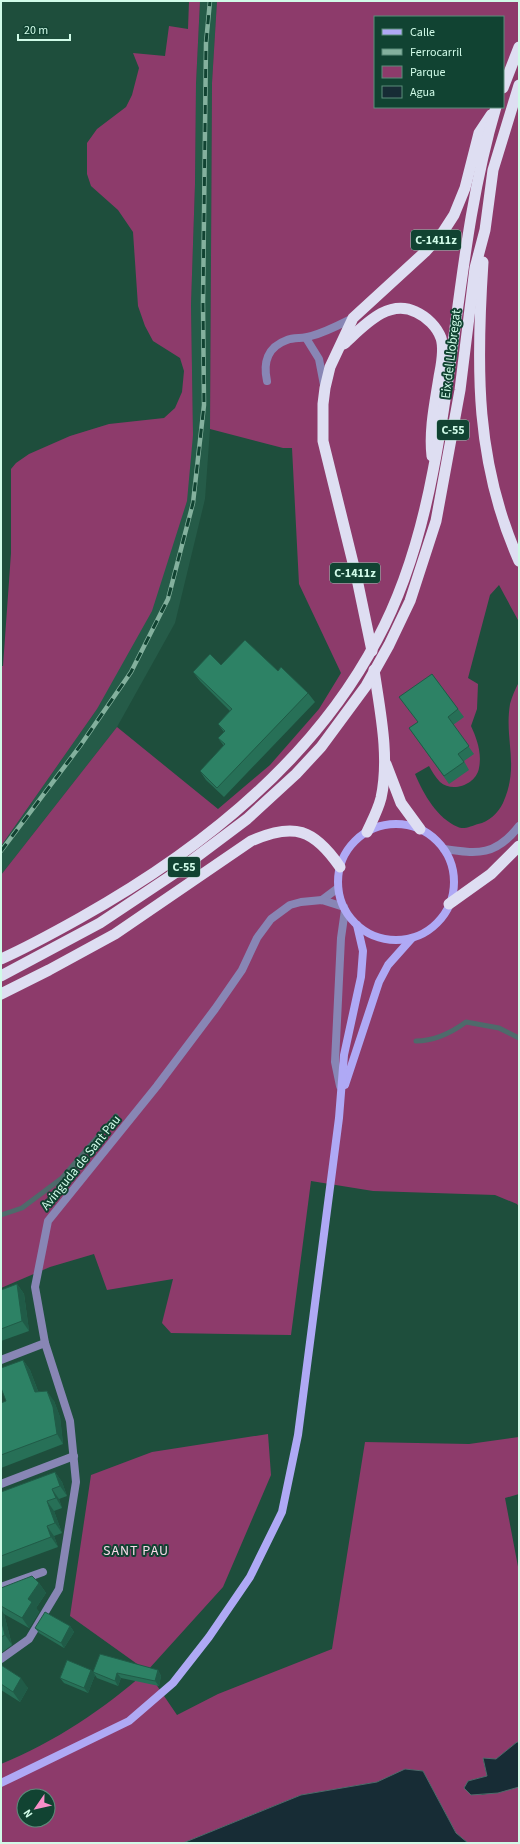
<svg xmlns="http://www.w3.org/2000/svg" width="520" height="1844" font-family="'Source Sans 3',sans-serif">
  <rect width="100%" height="100%" fill="#1e4e3c"/>
  <path fill="#255b48" d="M200,1H217L212,83L210,429L205,499L175,623L117,727L1,875V846L97,709L193,435L191,305L195,184L196,84Z"/>
  <g fill="#8d3b6b" fill-rule="evenodd">
    <path d="M189,1H200L196,84L195,184L191,305L193,435L187,501L152,611L97,709L1,846V666H3L11,553V469L16,463L29,454L70,436L109,424L164,418L175,408L182,392L184,371L180,358L153,341L145,326L138,306L133,232L118,210L91,186L87,174V143L97,129L126,107L132,95L139,68L133,53L165,56L169,26L188,29Z"/>
    <path d="M217,1H519V622L499,585L490,595L468,678L478,684L477,709L471,726C477,739 482,753 479,768C476,785 452,793 440,782C435,777 432,771 429,766L415,774C424,795 437,818 458,827C463,830 472,826 478,824C489,822 498,813 503,803C520,765 504,741 510,704C512,697 515,689 519,682V1207L517,1204L495,1195L373,1191L311,1181L291,1335L171,1333L162,1323L173,1279L107,1290L94,1254L50,1267L1,1288V875L117,727L218,809L270,765L319,709L341,673L299,584L292,448H283L210,429L212,83ZM375,17H503V107H375Z"/>
    <path d="M268,1434L271,1475L223,1587L147,1671L177,1715L218,1694L332,1649L365,1442L469,1444L519,1437V1494L505,1498L519,1572V1742H517L496,1759H483L487,1776L468,1781L482,1795L519,1787V1843H468L456,1833L423,1771L405,1770L377,1782L301,1795L183,1843H1V1764C55,1742 104,1709 147,1671L70,1616L91,1475L152,1452ZM24,1796H48V1820H24Z"/>
  </g>
  <g fill="#172c35" stroke="#4e6a6b">
    <path d="M517,1742H519V1787L498,1793L471,1795L464,1788L468,1781L487,1776L483,1758L496,1759Z"/>
    <path d="M405,1769L423,1771L456,1833L468,1843H183L301,1795L377,1782Z"/>
  </g>
  <g fill="none" stroke-linecap="round" stroke-linejoin="round">
    <g stroke="#4e6a6b" stroke-width="5">
      <path d="M416,1041C435,1041 451,1033 466,1022L499,1028L519,1038"/>
      <path d="M1,1215L22,1208L62,1178L116,1116"/>
    </g>
    <g stroke="#8886b5" stroke-width="8">
      <path d="M306,338L319,359L324,385"/>
      <path d="M267,381C263,363 267,347 287,340C294,337 303,339 311,336C326,332 339,325 353,318"/>
      <path d="M444,849C478,854 496,856 519,826"/>
      <path d="M340,1086L335,1062L341,938L345,910"/>
    </g>
    <g stroke="#8886b5" stroke-width="8">
      <path d="M322,900L338,888"/>
      <path d="M1,1360L45,1343"/>
      <path d="M1,1484L74,1456"/>
      <path d="M1,1587L43,1572"/>
      <path d="M1,1659L29,1639L59,1589L76,1482L70,1421L45,1343L35,1287L48,1221L157,1086L215,1009L242,970L257,938L271,919L290,905L301,902L322,900L344,907"/>
    </g>
    <g stroke="#afa9f5" stroke-width="8">
      <circle cx="396" cy="882" r="58"/>
      <path d="M345,1085L379,982L388,965L412,938"/>
      <path d="M1,1783L129,1721L173,1683L209,1637L250,1577L282,1512L298,1435L339,1118L344,1055L361,977L363,951L357,925"/>
    </g>
    <g stroke="#dedef2" stroke-width="11">
      <path d="M503,88L519,47"/>
      <path d="M483,262C476,368 475,462 519,561"/>
      <path d="M344,344C364,326 388,298 416,312C427,317 437,327 441,338C445,350 441,366 439,377C435,403 429,430 432,456"/>
      <path d="M372,651L357,579L323,441V404L325,388L330,367L353,318L425,252L443,232L454,215L465,188L479,133L491,115"/>
      <path d="M386,764L401,803L420,829"/>
      <path d="M367,832C372,821 378,810 381,798C390,757 380,711 374,670"/>
      <path d="M449,904L491,874L519,846"/>
      <path d="M1,959C28,947 55,932 80,918C198,852 313,761 377,640C405,588 422,529 433,471C457,350 461,225 496,107"/>
      <path d="M1,976L100,923L175,873L247,819L296,774L321,747L366,686L389,645L410,601L436,521L460,390L475,268L485,230L493,170L519,85"/>
      <path d="M1,994L49,970L115,934L251,841C294,822 314,829 340,867"/>
    </g>
    <g stroke="#84b19e" stroke-width="4.5">
      <path id="rail" d="M1,851L80,746L131,672L168,599L193,503L204,405L203,304L206,43L210,1"/>
    </g>
    <use href="#rail" stroke="#114332" stroke-width="3" stroke-dasharray="9" stroke-linecap="butt"/>
  </g>
  <g fill="#277057">
    <path d="M221,665L278,671L308,693L315,702L224,797L206,780L200,771L224,746L218,738L224,732L218,724L230,711L200,681L193,672Z"/>
    <path d="M432,674L464,717L453,725L474,754L464,761L469,770L449,784L409,728L418,722Z"/>
    <path d="M17,1284L24,1294L29,1331L1,1341V1290Z"/>
    <path d="M23,1360L30,1370L38,1391L54,1401L60,1417L63,1444L1,1468V1403L6,1401Z"/>
    <path d="M55,1472L62,1482L67,1496L59,1499L62,1508L54,1511L62,1533L54,1536L58,1547L1,1568V1492Z"/>
    <path d="M39,1583L46,1593L36,1608L39,1612L29,1628L4,1614L12,1645L1,1653V1588Z"/>
    <path d="M70,1626L74,1632L64,1648L39,1633L35,1628Z"/>
    <path d="M1,1665L28,1688L20,1702L1,1690Z"/>
    <path d="M91,1670L95,1675L88,1693L64,1683L60,1678Z"/>
    <path d="M158,1670L161,1676L159,1686L121,1678L118,1686L97,1678L93,1672Z"/>
  </g>
  <g fill="#205b47">
    <path d="M17,1284L24,1294L29,1331L22,1321Z"/>
    <path d="M23,1360L30,1370L42,1402L35,1392Z"/>
    <path d="M47,1391L54,1401L60,1417L63,1444L57,1434Z"/>
    <path d="M55,1472L62,1482L67,1496L60,1486Z"/>
    <path d="M52,1489L59,1499L62,1508L56,1498Z"/>
    <path d="M47,1501L54,1511L62,1533L55,1523Z"/>
    <path d="M47,1526L54,1536L58,1547L51,1537Z"/>
    <path d="M39,1583L46,1593L36,1608L39,1612L29,1628L22,1618L28,1599Z"/>
    <path d="M1,1609L4,1614L12,1645L5,1635L1,1619Z"/>
    <path d="M70,1626L74,1632L64,1648L61,1643Z"/>
    <path d="M91,1670L95,1675L88,1693L84,1688Z"/>
    <path d="M158,1670L161,1676L159,1686L155,1681Z"/>
    <path d="M117,1673L121,1678L118,1686L115,1681Z"/>
    <path d="M21,1678L28,1688L20,1702L13,1692Z"/>
  </g>
  <g fill="#2d8265" stroke="#205b47">
    <path d="M245,640L278,671L281,667L308,693L217,788L200,771L225,744L218,738L225,731L218,724L232,709L193,672L210,654L221,665Z"/>
    <path d="M432,674L458,709L448,717L469,746L458,754L464,762L444,776L409,728L418,722L399,697Z"/>
    <path d="M17,1284L22,1321L1,1329V1290Z"/>
    <path d="M23,1360L35,1392L47,1391L53,1407L57,1434L1,1455V1403L6,1401L1,1388V1368Z"/>
    <path d="M55,1472L60,1486L52,1489L56,1498L47,1501L55,1523L47,1526L51,1537L1,1556V1492Z"/>
    <path d="M32,1576L39,1583L28,1599L32,1602L22,1618L1,1606V1588Z"/>
    <path d="M45,1612L70,1626L61,1643L35,1628Z"/>
    <path d="M1,1619L5,1635L1,1637Z"/>
    <path d="M100,1654L158,1670L155,1681L117,1673L115,1681L93,1672Z"/>
    <path d="M67,1660L91,1670L84,1688L60,1678Z"/>
    <path d="M1,1665L21,1678L13,1692L1,1684Z"/>
  </g>
  <g text-anchor="middle" stroke-width="4" stroke-linejoin="round" paint-order="stroke">
    <g fill="#114332" stroke="#97c4b1" stroke-width="1">
      <rect x="411" y="230" width="50" height="20" rx="3"/>
      <rect x="437" y="420" width="32" height="20" rx="3"/>
      <rect x="330" y="563" width="50" height="20" rx="3"/>
      <rect x="168" y="857" width="32" height="20" rx="3"/>
    </g>
    <g font-size="12" font-weight="bold" fill="#d0fbe8">
      <text x="436" y="244">C-1411z</text>
      <text x="453" y="434">C-55</text>
      <text x="355" y="577">C-1411z</text>
      <text x="184" y="871">C-55</text>
    </g>
    <g font-size="13" fill="#d0fbe8" stroke="#114332">
      <text transform="translate(450 354) rotate(-83)" y="5">Eix del Llobregat</text>
      <text transform="translate(80 1162) rotate(-51)" y="5">Avinguda de Sant Pau</text>
    </g>
    <g font-size="14" letter-spacing="1" fill="#f9dae9" stroke="#114332">
      <text x="136" y="1555">SANT PAU</text>
    </g>
  </g>
  <rect width="520" height="1844" fill="none" stroke="#d0fbe8" stroke-width="4"/>
  <rect x="374" y="16" width="130" height="92" fill="#114332" stroke="#5d8d7b"/>
  <rect x="382" y="29" width="20" height="6" fill="#afa9f5" stroke="#5d8d7b"/>
  <text x="410" y="36" font-size="12" fill="#d0fbe8">Calle</text>
  <rect x="382" y="49" width="20" height="6" fill="#84b19e" stroke="#5d8d7b"/>
  <text x="410" y="56" font-size="12" fill="#d0fbe8">Ferrocarril</text>
  <rect x="382" y="66" width="20" height="12" fill="#8d3b6b" stroke="#5d8d7b"/>
  <text x="410" y="76" font-size="12" fill="#d0fbe8">Parque</text>
  <rect x="382" y="86" width="20" height="12" fill="#172c35" stroke="#5d8d7b"/>
  <text x="410" y="96" font-size="12" fill="#d0fbe8">Agua</text>
  <g transform="translate(36 1808) rotate(236)"><circle r="19" fill="#114332" stroke="#5d8d7b"/>
  <path d="M0-3L7 15L0 10L-7 15Z" fill="#f98fc9"/>
  <text y="-6" font-size="11" font-weight="bold" text-anchor="middle" fill="#d0fbe8">N</text>
  </g>
  <path d="M18 34v6h52v-6" fill="none" stroke="#d0fbe8" stroke-width="2"/>
  <text x="24" y="34" font-size="12" fill="#d0fbe8" stroke="#114332" stroke-width="3" paint-order="stroke">20 m</text>
</svg>
